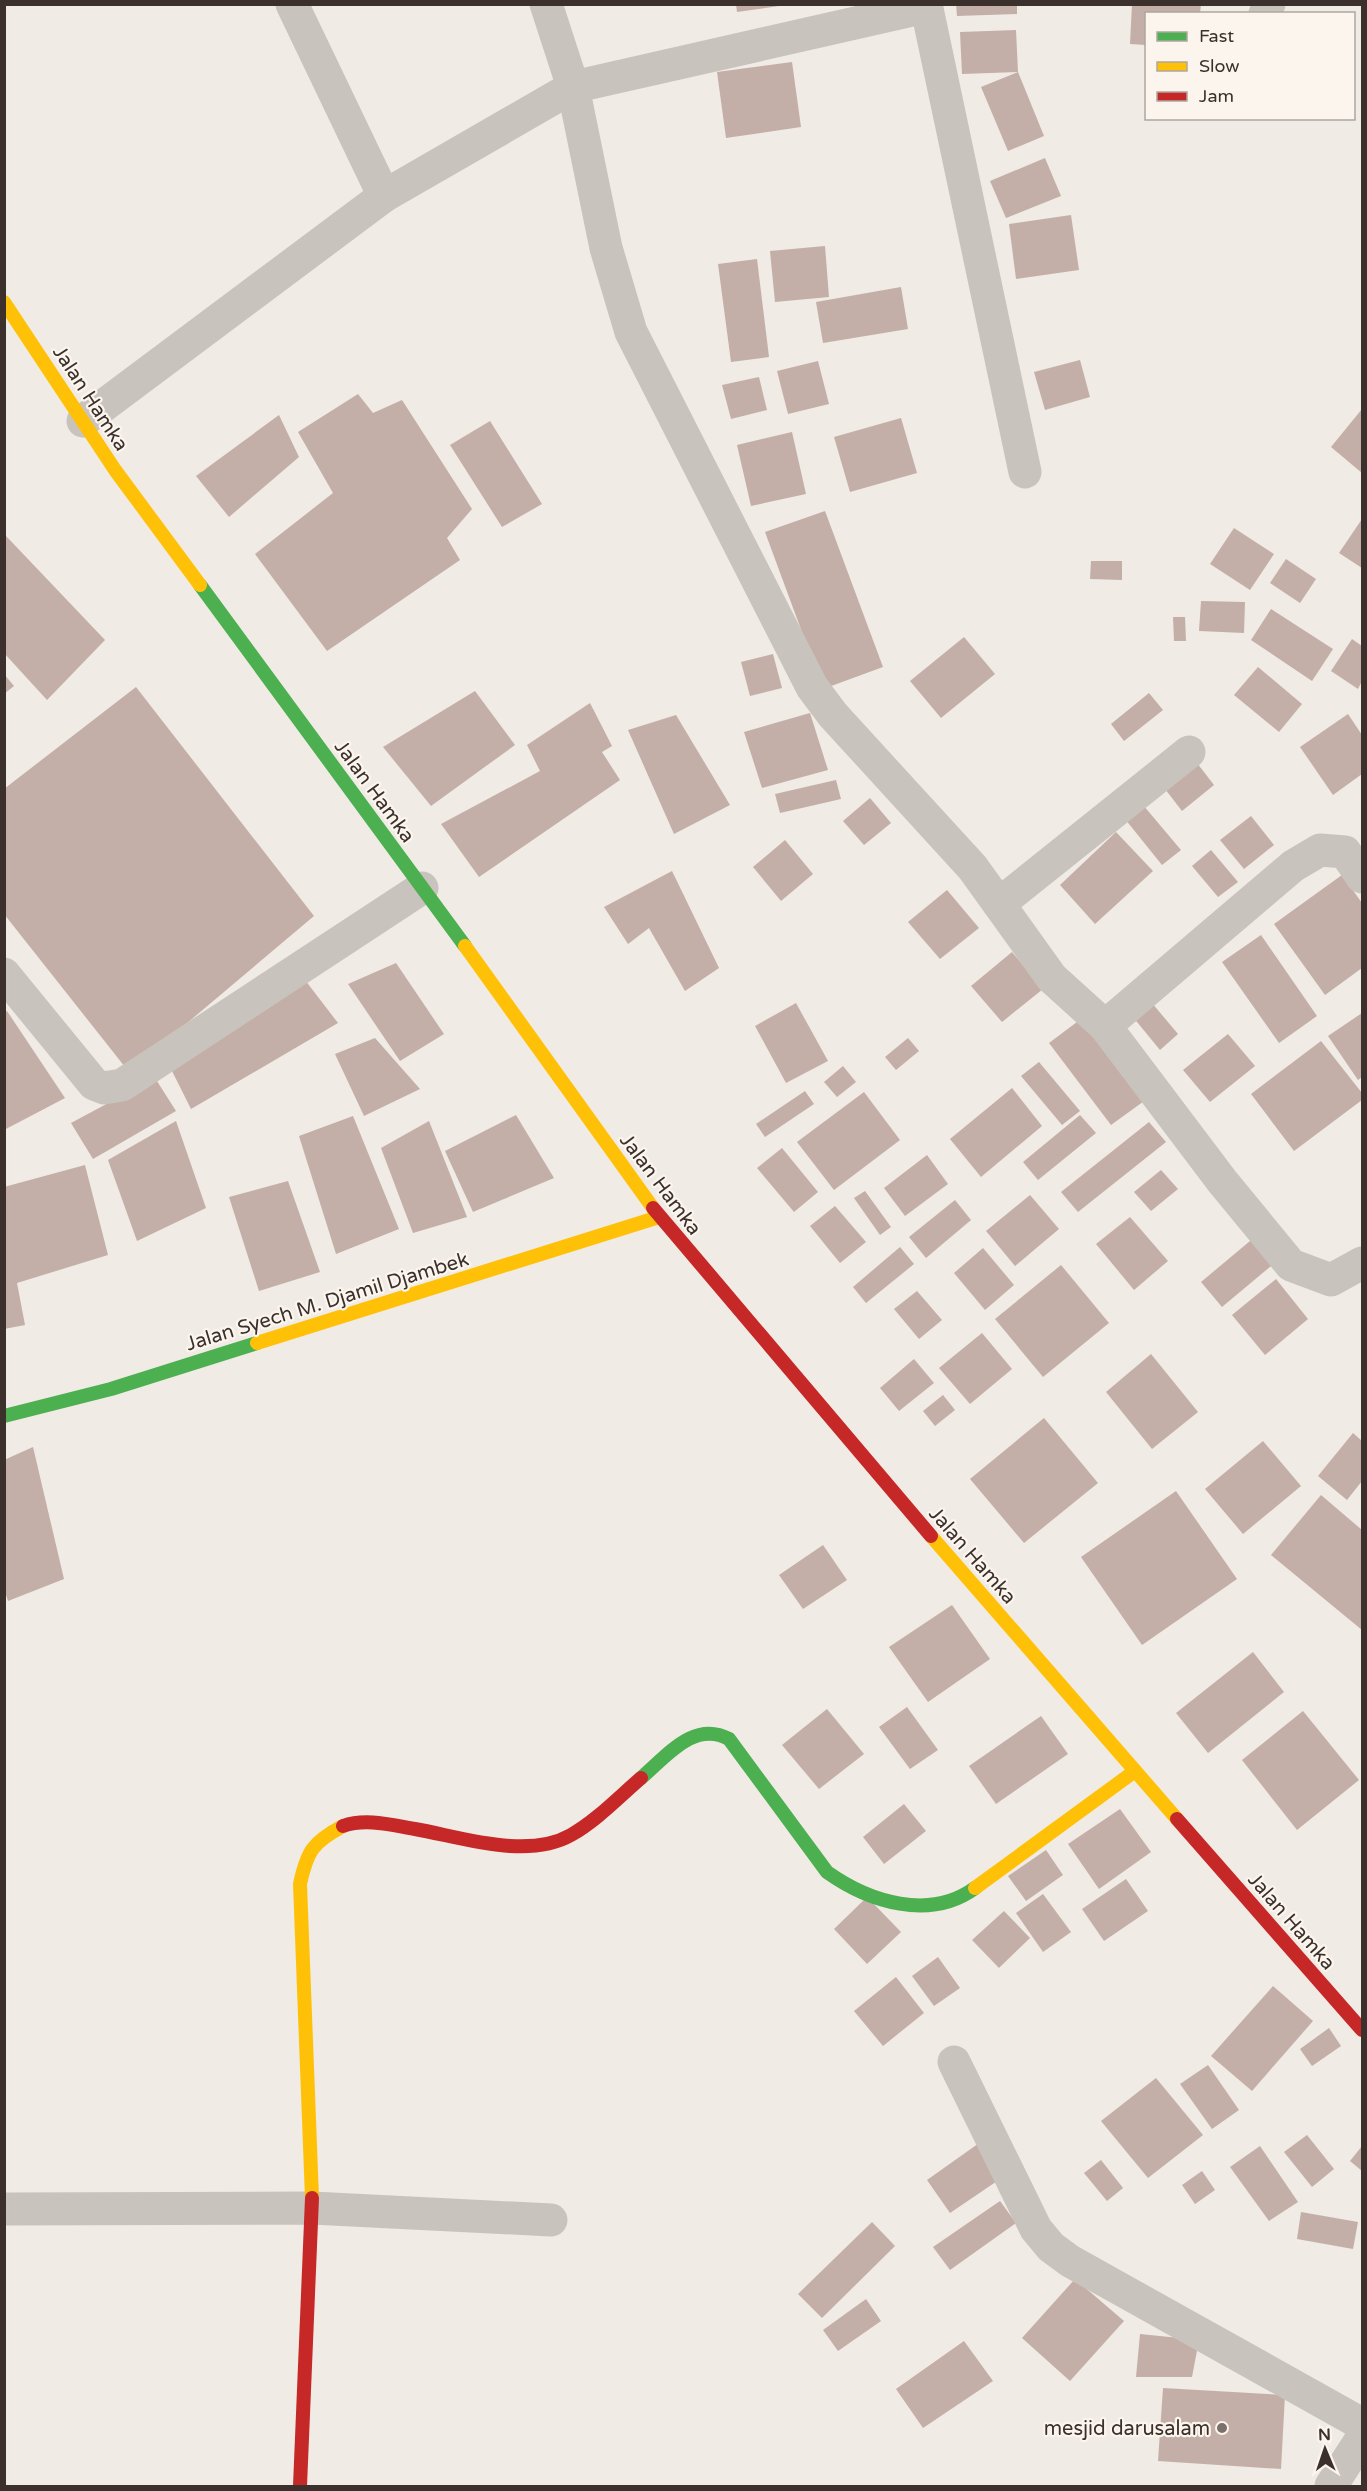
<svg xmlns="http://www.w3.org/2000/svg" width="1367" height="2491" font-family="'Varela Round',sans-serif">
  <rect width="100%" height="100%" fill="#f0ebe5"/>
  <g fill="#c3afa7">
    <path d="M736,4H779V6L737,12Z"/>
    <path d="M956,4H1017V14L957,16Z"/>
    <path d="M1132,4H1201L1200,14H1146V45L1130,44Z"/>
    <path d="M1016,30L1018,72L962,74L960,32Z"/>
    <path d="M792,62L801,127L726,138L717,72Z"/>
    <path d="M1018,72L1044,136L1008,151L981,87Z"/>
    <path d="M1045,158L1061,196L1006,218L990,181Z"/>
    <path d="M1071,215L1079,270L1016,279L1009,224Z"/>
    <path d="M825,246L829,297L775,302L770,251Z"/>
    <path d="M757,259L769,357L731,362L718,264Z"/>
    <path d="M901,287L908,329L823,343L816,302Z"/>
    <path d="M1080,360L1090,397L1045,410L1034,372Z"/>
    <path d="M818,361L829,404L788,414L777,371Z"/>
    <path d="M759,377L767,410L731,419L722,385Z"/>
    <path d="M358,394L373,413L402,400L472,509L447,538L460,560L327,651L255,554L333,493L298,432Z"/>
    <path d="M1362,409V473L1331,447Z"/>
    <path d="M279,415L299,457L229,517L196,476Z"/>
    <path d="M901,418L917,473L850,492L834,437Z"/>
    <path d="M490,421L542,504L502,527L450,445Z"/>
    <path d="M792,432L806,494L751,506L737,445Z"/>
    <path d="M825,511L883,667L823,689L765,532Z"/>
    <path d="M1362,519V568L1339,553Z"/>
    <path d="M1234,528L1274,554L1250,590L1210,564Z"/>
    <path d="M6,536L105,640L47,700L4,653Z"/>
    <path d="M1286,559L1316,579L1300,603L1270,583Z"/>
    <path d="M1091,561H1122V580L1090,579Z"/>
    <path d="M1201,601L1245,602L1244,633L1199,631Z"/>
    <path d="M1271,609L1333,649L1312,681L1251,640Z"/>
    <path d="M1173,617H1185L1186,641H1174Z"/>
    <path d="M964,637L995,674L941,718L910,681Z"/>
    <path d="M1352,639L1362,646V681L1358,689L1331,671Z"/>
    <path d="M773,654L782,688L750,696L741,662Z"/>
    <path d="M1258,667L1302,704L1279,732L1234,695Z"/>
    <path d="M4,674L14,686L4,694Z"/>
    <path d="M136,687L314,916L129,1072L4,914V789Z"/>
    <path d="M475,691L515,745L431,806L383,747Z"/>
    <path d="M1149,693L1163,710L1124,741L1111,724Z"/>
    <path d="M590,703L612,746L602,752L620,780L479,877L441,824L540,771L527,745Z"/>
    <path d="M810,713L828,770L762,788L744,732Z"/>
    <path d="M1348,714L1362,735V774L1333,795L1300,747Z"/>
    <path d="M676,715L730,805L674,834L628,730Z"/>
    <path d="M1197,763L1214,785L1182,811L1165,789Z"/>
    <path d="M836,780L841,799L780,813L775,794Z"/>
    <path d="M870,798L891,823L864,845L843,821Z"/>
    <path d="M1143,805L1181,850L1162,865L1125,819Z"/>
    <path d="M1251,816L1274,845L1244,869L1220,840Z"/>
    <path d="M1116,832L1153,871L1095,924L1060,885Z"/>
    <path d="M785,840L813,874L781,901L753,867Z"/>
    <path d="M1211,850L1238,882L1218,897L1192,866Z"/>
    <path d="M672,871L719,968L685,991L649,928L628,944L604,907Z"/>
    <path d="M1342,875L1362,903V968L1325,995L1274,924Z"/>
    <path d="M947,890L979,928L940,959L908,922Z"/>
    <path d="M1261,935L1317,1016L1279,1043L1222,962Z"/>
    <path d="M1012,952L1043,989L1002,1022L971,986Z"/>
    <path d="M396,963L444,1034L400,1061L348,984Z"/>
    <path d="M305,980L338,1023L191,1109L171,1069Z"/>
    <path d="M1146,996L1178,1034L1160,1050L1128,1011Z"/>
    <path d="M796,1003L828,1061L786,1083L755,1026Z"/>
    <path d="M7,1011L65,1098L4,1130V1013Z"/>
    <path d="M1089,1013L1151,1096L1111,1125L1049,1043Z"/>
    <path d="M1362,1013V1077L1358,1080L1328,1036Z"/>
    <path d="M1228,1034L1255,1066L1210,1102L1183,1070Z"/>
    <path d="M375,1038L420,1089L364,1116L335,1054Z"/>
    <path d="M908,1038L919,1051L896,1070L885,1057Z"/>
    <path d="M1321,1041L1362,1093V1100L1294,1151L1251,1094Z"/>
    <path d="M1039,1062L1080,1111L1062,1125L1021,1076Z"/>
    <path d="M843,1066L856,1082L837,1097L824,1082Z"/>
    <path d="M155,1078L176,1111L93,1159L71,1123Z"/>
    <path d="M1012,1088L1042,1126L981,1177L950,1139Z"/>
    <path d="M805,1091L814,1104L765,1137L756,1124Z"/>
    <path d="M864,1092L900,1140L834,1190L797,1142Z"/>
    <path d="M516,1115L554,1178L473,1212L445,1151Z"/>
    <path d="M1080,1115L1096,1133L1038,1180L1023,1162Z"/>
    <path d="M353,1116L399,1229L336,1254L299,1136Z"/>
    <path d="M176,1121L206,1208L137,1241L108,1160Z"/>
    <path d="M429,1121L467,1217L413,1233L381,1148Z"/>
    <path d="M1149,1122L1166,1142L1078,1212L1061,1192Z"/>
    <path d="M782,1148L818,1192L794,1212L757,1168Z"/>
    <path d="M927,1155L948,1184L905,1216L884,1188Z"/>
    <path d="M85,1165L108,1255L17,1283L25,1325L4,1329V1187Z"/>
    <path d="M1161,1170L1178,1189L1151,1211L1134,1192Z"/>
    <path d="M288,1181L320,1272L259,1291L229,1197Z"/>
    <path d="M865,1191L891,1227L880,1235L854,1198Z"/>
    <path d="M1030,1195L1059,1229L1015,1266L986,1231Z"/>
    <path d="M955,1200L971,1220L926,1258L909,1237Z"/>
    <path d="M835,1206L866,1242L840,1263L810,1226Z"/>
    <path d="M1130,1217L1168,1261L1134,1290L1096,1244Z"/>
    <path d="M1256,1236L1277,1261L1222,1307L1201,1282Z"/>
    <path d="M900,1247L914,1264L866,1303L853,1287Z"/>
    <path d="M983,1248L1014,1285L985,1310L954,1273Z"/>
    <path d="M1061,1265L1109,1323L1043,1377L995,1319Z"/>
    <path d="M1276,1279L1308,1319L1265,1355L1232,1315Z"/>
    <path d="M917,1291L942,1320L919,1339L894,1309Z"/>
    <path d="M982,1333L1012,1369L970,1404L939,1368Z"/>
    <path d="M1151,1354L1198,1412L1152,1449L1106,1392Z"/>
    <path d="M914,1359L934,1383L899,1411L880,1388Z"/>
    <path d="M943,1395L955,1410L935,1426L923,1411Z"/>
    <path d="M1044,1418L1098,1483L1024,1543L970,1479Z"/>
    <path d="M1353,1433L1362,1441V1481L1347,1500L1318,1476Z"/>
    <path d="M1263,1441L1301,1486L1243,1534L1205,1489Z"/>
    <path d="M33,1447L64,1579L8,1601L4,1589V1460Z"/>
    <path d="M1176,1491L1237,1579L1142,1645L1081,1557Z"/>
    <path d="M1321,1495L1362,1530V1630L1271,1555Z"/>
    <path d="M823,1545L847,1580L803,1609L779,1575Z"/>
    <path d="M952,1605L990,1659L928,1702L889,1647Z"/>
    <path d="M1253,1652L1284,1692L1208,1753L1176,1713Z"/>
    <path d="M907,1707L938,1750L910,1769L879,1727Z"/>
    <path d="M827,1709L864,1754L819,1789L782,1745Z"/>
    <path d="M1303,1711L1359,1780L1297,1830L1242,1760Z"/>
    <path d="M1041,1716L1068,1754L996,1804L969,1766Z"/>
    <path d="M904,1804L926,1831L884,1864L863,1837Z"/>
    <path d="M1120,1809L1151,1852L1099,1889L1068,1844Z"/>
    <path d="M1046,1850L1063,1875L1026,1901L1008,1876Z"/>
    <path d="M1126,1879L1148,1911L1104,1941L1082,1909Z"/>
    <path d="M1043,1894L1071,1932L1043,1952L1016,1913Z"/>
    <path d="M867,1897L901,1932L867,1964L834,1929Z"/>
    <path d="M1004,1911L1030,1938L999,1968L972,1940Z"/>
    <path d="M938,1957L960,1988L934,2006L912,1976Z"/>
    <path d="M896,1977L924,2013L883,2046L854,2011Z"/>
    <path d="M1273,1986L1313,2021L1252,2091L1211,2056Z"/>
    <path d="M1329,2028L1341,2046L1312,2066L1300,2049Z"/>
    <path d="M1208,2065L1239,2110L1212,2129L1180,2084Z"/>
    <path d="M1156,2078L1203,2135L1148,2178L1101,2121Z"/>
    <path d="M1307,2135L1334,2169L1312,2187L1284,2152Z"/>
    <path d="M982,2141L1006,2175L950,2213L927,2180Z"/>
    <path d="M1260,2146L1298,2202L1269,2221L1230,2167Z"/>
    <path d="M1362,2146V2171L1350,2161Z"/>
    <path d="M1101,2160L1123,2188L1107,2201L1084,2173Z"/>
    <path d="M1202,2171L1215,2190L1195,2204L1182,2185Z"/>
    <path d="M1000,2201L1016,2223L950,2270L933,2247Z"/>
    <path d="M1301,2212L1358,2222L1353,2249L1297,2239Z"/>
    <path d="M872,2222L895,2246L822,2318L798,2294Z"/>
    <path d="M1075,2279L1124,2321L1070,2381L1022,2338Z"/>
    <path d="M866,2299L881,2321L838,2351L823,2330Z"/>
    <path d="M1140,2334L1199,2340L1192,2377H1136Z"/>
    <path d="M964,2341L993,2381L923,2428L896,2389Z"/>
    <path d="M1163,2388L1285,2395L1281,2469L1158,2461Z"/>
  </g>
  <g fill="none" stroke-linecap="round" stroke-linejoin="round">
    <g stroke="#c9c3be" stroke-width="33">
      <path d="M292,4L384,196"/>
      <path d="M546,4L573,87L606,248L631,332L812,687L833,715L973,868L1052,978L1105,1026L1293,866L1320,850L1345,852L1362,877"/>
      <path d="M926,4L1025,472"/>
      <path d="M1265,14L1269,4"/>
      <path d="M83,421L384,196L573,87L926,7"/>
      <path d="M999,904L1189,752"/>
      <path d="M4,974L94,1084L104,1088L122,1085L422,888"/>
      <path d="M1105,1026L1222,1181L1291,1265L1331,1280L1362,1263"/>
      <path d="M954,2062L1036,2229L1051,2247L1070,2261L1362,2424"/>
      <path d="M4,2209L312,2208L551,2220"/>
      <path d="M1331,2486L1362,2438"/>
    </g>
    <g stroke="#4caf50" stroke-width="14">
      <path d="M200,585L465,946"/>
      <path d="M4,1416L111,1389L257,1343"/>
      <path d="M641,1778C667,1756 694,1720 729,1739L827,1872C869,1902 930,1921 975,1888"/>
    </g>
    <g stroke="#ffc107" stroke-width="14">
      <path d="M4,302L115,470L200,585"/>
      <path d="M465,946L653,1208"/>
      <path d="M257,1343L659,1217"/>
      <path d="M931,1536L1177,1819"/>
      <path d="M975,1888L1135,1771"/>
      <path d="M312,2198L300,1884C307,1851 313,1842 343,1826"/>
    </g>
    <g stroke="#c62828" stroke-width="14">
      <path d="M653,1208L931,1536"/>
      <path d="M1177,1819L1362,2030"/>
      <path d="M343,1826C366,1818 391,1825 415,1829C461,1837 527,1860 571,1835C596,1821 619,1797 641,1778"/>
      <path d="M300,2486L312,2198"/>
    </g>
  </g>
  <circle fill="#7a716c" stroke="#fbf5ee" stroke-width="2" cx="1222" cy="2428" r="6"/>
  <g text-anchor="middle" stroke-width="4.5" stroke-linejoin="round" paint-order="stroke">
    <g font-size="20" fill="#3b302b" stroke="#fbf5ee">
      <text transform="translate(91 398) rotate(57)" y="7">Jalan Hamka</text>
      <text transform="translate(375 791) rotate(54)" y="7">Jalan Hamka</text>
      <text transform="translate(661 1184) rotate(53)" y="7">Jalan Hamka</text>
      <text transform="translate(327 1301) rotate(-17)" y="7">Jalan Syech M. Djamil Djambek</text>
      <text transform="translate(973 1555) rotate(49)" y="7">Jalan Hamka</text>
      <text transform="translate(1292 1921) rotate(49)" y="7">Jalan Hamka</text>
    </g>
    <g font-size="20" fill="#3b302b" stroke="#fbf5ee" text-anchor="end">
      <text x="1210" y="2435">mesjid darusalam</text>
    </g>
  </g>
  <rect width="1367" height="2491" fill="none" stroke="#3b302b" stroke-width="12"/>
  <rect x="1145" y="12" width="210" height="108" fill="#fbf5ee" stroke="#aea6a0" stroke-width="1.5"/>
  <rect x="1157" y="32" width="30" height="9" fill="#4caf50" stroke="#aea6a0" stroke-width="1.5"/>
  <text x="1199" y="42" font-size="18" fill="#3b302b">Fast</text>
  <rect x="1157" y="62" width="30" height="9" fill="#ffc107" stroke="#aea6a0" stroke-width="1.5"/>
  <text x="1199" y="72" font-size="18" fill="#3b302b">Slow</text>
  <rect x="1157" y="92" width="30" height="9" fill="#c62828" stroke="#aea6a0" stroke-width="1.5"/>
  <text x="1199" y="102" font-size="18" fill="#3b302b">Jam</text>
  <g transform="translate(1325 2449) rotate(358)" stroke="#fbf5ee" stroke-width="4.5" paint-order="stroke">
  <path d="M0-4.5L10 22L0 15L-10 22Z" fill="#3b302b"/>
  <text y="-9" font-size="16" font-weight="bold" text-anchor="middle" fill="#3b302b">N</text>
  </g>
</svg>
